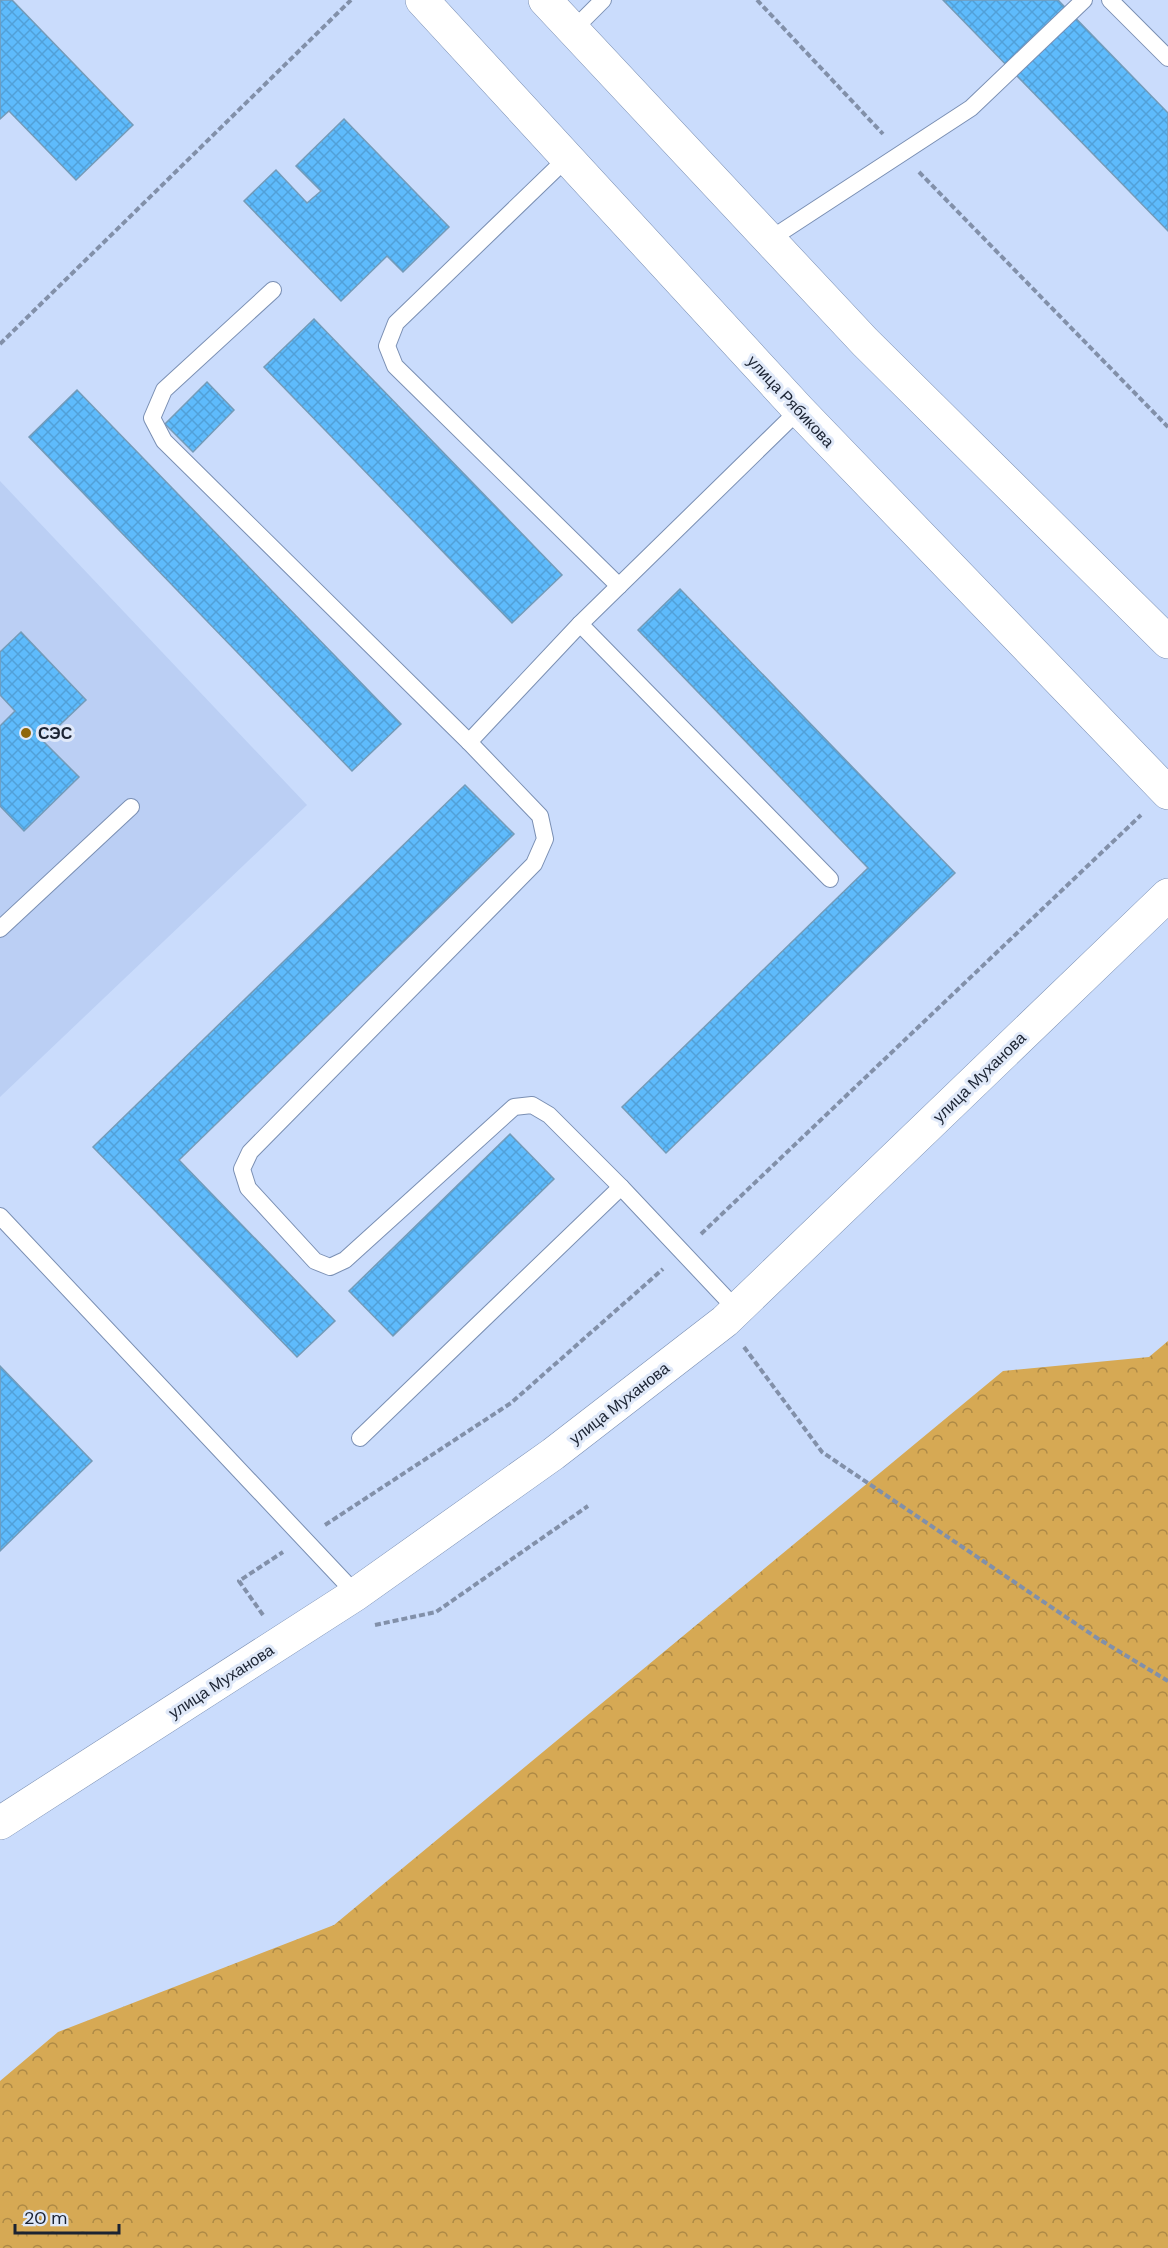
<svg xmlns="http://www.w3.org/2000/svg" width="1168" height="2248" font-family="'DM Sans',sans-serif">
  <defs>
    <pattern id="forest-crowns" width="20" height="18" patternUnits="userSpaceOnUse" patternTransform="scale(1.5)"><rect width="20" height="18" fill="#d6a954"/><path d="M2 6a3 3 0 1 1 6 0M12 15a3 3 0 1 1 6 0" fill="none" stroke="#ad8946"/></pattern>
    <pattern id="building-cross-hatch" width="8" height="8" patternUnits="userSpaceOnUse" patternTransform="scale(1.5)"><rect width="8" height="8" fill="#5ebbfc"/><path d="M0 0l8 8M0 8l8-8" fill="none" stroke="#51a0d8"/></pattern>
  </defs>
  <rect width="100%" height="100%" fill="#cadcfc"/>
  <path fill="#bbcff4" d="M0,481L307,805L0,1097Z"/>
  <path fill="url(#forest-crowns)" d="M1168,1341V2248H0V2081L58,2032L334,1925L1003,1371L1149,1357Z"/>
  <g fill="url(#building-cross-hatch)" stroke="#749bb8" stroke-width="1.5">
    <path d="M0,0H12L133,125L76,180L9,111L0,119Z"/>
    <path d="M943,0H1058L1168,113V231Z"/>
    <path d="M344,119L449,227L403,272L387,256L341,301L244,201L276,170L307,203L321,191L296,166Z"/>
    <path d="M314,319L562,575L512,623L264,367Z"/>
    <path d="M207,382L234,410L193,452L165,424Z"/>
    <path d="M77,390L401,724L352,771L29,437Z"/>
    <path d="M680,589L955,873L666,1153L622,1107L868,868L638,630Z"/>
    <path d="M21,632L86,700L43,741L79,777L24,831L0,806V726L15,711L0,695V652Z"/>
    <path d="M465,785L514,834L179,1160L335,1321L297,1357L93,1147Z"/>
    <path d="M510,1134L554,1179L393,1336L349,1291Z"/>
    <path d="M0,1366L92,1461L0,1551Z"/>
  </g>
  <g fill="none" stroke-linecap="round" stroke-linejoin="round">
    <g stroke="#7a8fb3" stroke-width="18">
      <g id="service">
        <path d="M1110,0L1168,58"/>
        <path d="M573,30L603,0"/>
        <path d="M567,158L396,323L387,346L395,366L619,586"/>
        <path d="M769,240L971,108L1084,0"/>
        <path d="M273,290L164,390L152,418L164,441L469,742"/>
        <path d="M799,410L580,624L830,879"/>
        <path d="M580,624L469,742L540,816L545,839L534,864L250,1152L242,1169L248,1188L315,1261L330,1267L345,1260L514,1107L532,1105L549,1115L621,1187L737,1310"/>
        <path d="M0,929L131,807"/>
        <path d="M0,1216L356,1594"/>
        <path d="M360,1438L621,1187"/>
      </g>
    </g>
    <g stroke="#7a8fb3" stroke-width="34">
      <g id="tertiary">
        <path d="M422,0L799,410L1168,793"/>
        <path d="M545,0L865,342L1168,642"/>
        <path d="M0,1823L356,1594L553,1454L725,1321L1168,895"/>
      </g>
    </g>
    <g stroke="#8290a9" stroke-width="4" stroke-dasharray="6 3" stroke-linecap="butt">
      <path d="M757,0L883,134"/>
      <path d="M919,172L1168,427"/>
      <path d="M0,344L351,0"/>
      <path d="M701,1234L1141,815"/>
      <path d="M744,1347L822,1452L1097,1638L1168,1681"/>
      <path d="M325,1525L511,1403L663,1269"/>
      <path d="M263,1615L239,1581L283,1552"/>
      <path d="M375,1625L436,1612L588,1506"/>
    </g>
    <use href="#service" stroke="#fff" stroke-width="16"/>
    <use href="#tertiary" stroke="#fff" stroke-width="33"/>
  </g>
  <circle fill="#8f680d" stroke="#e0e9f9" stroke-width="2" cx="26" cy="733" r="6"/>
  <g text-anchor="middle" stroke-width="6" stroke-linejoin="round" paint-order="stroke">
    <g font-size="16" fill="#1b2332" stroke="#e0e9f9">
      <text transform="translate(791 401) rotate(47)" y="6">улица Рябикова</text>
      <text transform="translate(979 1077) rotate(-44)" y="6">улица Муханова</text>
      <text transform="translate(619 1403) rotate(-38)" y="6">улица Муханова</text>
      <text transform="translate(221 1681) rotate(-33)" y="6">улица Муханова</text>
    </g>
    <g font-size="16" font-weight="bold" fill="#1b2332" stroke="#e0e9f9" text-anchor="start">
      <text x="38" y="739">СЭС</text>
    </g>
  </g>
  <path d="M15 2224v9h104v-9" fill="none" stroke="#1b2332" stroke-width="3"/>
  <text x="24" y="2224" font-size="18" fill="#1b2332" stroke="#e0e9f9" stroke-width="4.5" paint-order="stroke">20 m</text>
</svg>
